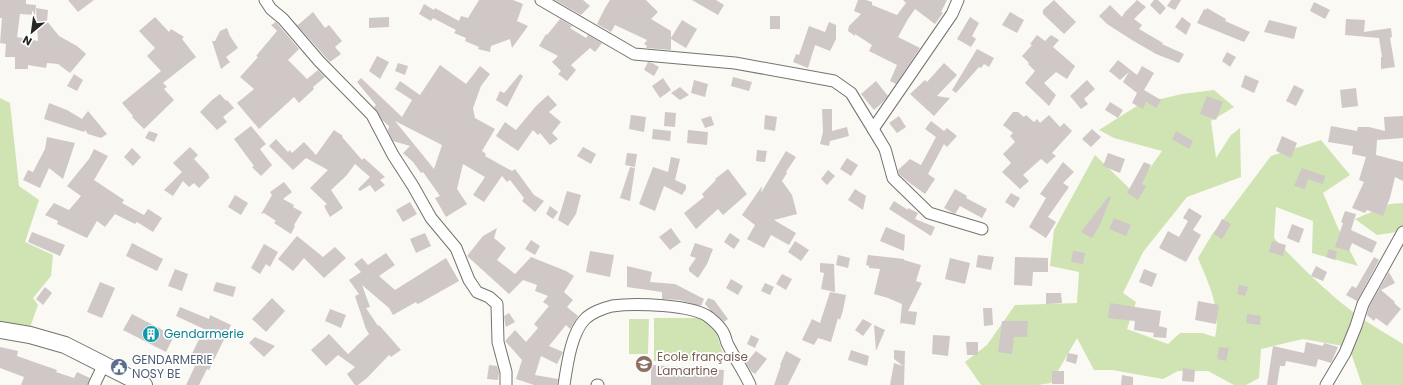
<svg xmlns="http://www.w3.org/2000/svg" width="1403" height="385" font-family="Poppins,sans-serif">
  <rect width="100%" height="100%" fill="#faf9f3"/>
  <g fill="#cfe4b2">
    <path d="M1214,90L1234,107L1211,121L1216,158L1231,135L1240,128L1241,177L1187,197L1143,252L1123,293L1136,302L1127,329L1168,344L1180,333H1202L1215,337C1222,310 1208,282 1198,258L1213,233L1271,156L1321,140L1350,175L1323,193L1338,228L1358,266L1312,253L1313,221L1276,207L1274,238C1300,266 1329,295 1361,318C1374,327 1389,335 1403,344V385H1362L1349,347L1303,339L1261,349L1259,378L1246,385H1234L1208,371H1178L1163,379L1112,370H1094L1077,338L1051,383L1038,385H981L965,362L987,345L1015,305L1077,303L1079,272L1050,266L1054,230L1095,155L1133,192L1162,151L1114,138L1099,130L1140,104L1182,94Z"/>
    <path d="M0,98L10,103L19,186L39,200L25,242L53,255L51,276L33,298L38,305L28,333L0,324Z"/>
    <path d="M1403,203V231L1377,235L1355,219L1390,204Z"/>
    <path d="M654,318H700L715,329L725,360L654,361Z"/>
    <path d="M629,319H649L648,354H629Z"/>
  </g>
  <g fill="#cfc8c7" fill-rule="evenodd">
    <path d="M0,0H26V4L36,5L35,15L20,14L17,37L38,41L36,8L48,10L47,21L59,36L77,46L86,54L70,73L58,64L47,63L46,68L28,65V69H15V57H5L6,44L0,43L2,18H0Z"/>
    <path d="M68,0H94L78,12Z"/>
    <path d="M479,0H513L523,4L517,21L528,26L512,48L510,39L491,46L490,52L478,49L479,47L465,41L466,38L454,33L456,30L433,18L431,21L419,14L424,4L434,10L435,8L459,21L461,16L468,18Z"/>
    <path d="M555,0H583L590,6L581,15Z"/>
    <path d="M610,0H646L658,12L651,19L671,31V38L682,20L697,29L686,48L671,39V50L646,48L647,46L644,44L647,40L615,25L611,32L597,24L605,8Z"/>
    <path d="M692,0H716L724,5L718,15Z"/>
    <path d="M858,0H866L872,2V5L897,15L906,3L903,0H947L941,12L943,13L935,24L915,9L908,19L898,37L920,48L896,84L890,81L897,65L869,51L872,45L855,34V36L848,31L849,26L861,14L854,11Z"/>
    <path d="M1054,0L1076,22L1064,34L1043,14V10Z"/>
    <path d="M1137,0L1146,7L1134,19L1142,25L1139,29L1163,43L1162,44L1184,54L1179,63L1156,54L1132,40L1107,24L1099,16L1110,5L1122,17L1125,12Z"/>
    <path d="M1154,0H1158L1166,8L1160,15L1150,5Z"/>
    <path d="M1171,0H1181L1175,10L1167,6Z"/>
    <path d="M1314,2L1330,10L1325,19L1310,11Z"/>
    <path d="M1207,8L1226,19L1225,21L1250,32L1244,42L1197,23L1204,9L1206,10Z"/>
    <path d="M313,12L325,28L329,25L342,41L335,47L341,54L330,62L295,23L298,25Z"/>
    <path d="M1010,12L1024,20L1017,33L1002,25Z"/>
    <rect x="770" y="16" width="10" height="13"/>
    <path d="M155,17L169,32L171,29L184,37L182,39L196,57L163,83L167,87L164,89L174,100L144,129L132,117L133,116L122,103L161,71L147,56L155,48L139,31Z"/>
    <path d="M389,17V27L369,28V18Z"/>
    <path d="M970,17L979,23L972,36L976,39L971,47L957,39Z"/>
    <path d="M1182,17L1191,24L1186,35L1175,27Z"/>
    <path d="M560,19L572,26L570,28L586,38L588,35L602,43L595,52L590,48L571,65L576,70L567,81L558,74L561,71L552,62L558,56L539,46L546,34L547,35Z"/>
    <path d="M1346,19L1365,20L1364,32L1391,28L1392,37L1390,38L1395,67L1381,69V57H1382L1379,38L1345,35Z"/>
    <path d="M1269,20L1297,27L1294,39L1264,32Z"/>
    <path d="M276,22L299,49L288,60L307,79L318,70L325,77L313,87L314,89L299,103L294,97L259,129L237,103L254,89L240,77L258,57L256,56L277,31L271,25Z"/>
    <path d="M829,22L836,25V39L830,51L815,45L808,68L793,62L796,54L799,55L809,26L825,32Z"/>
    <path d="M227,28L230,36L238,48L226,57L230,62L221,69L212,41H215L220,31Z"/>
    <path d="M1037,35L1045,41L1051,35L1059,40L1053,47L1075,66L1067,79L1056,72L1044,83L1056,95L1049,106L1025,83L1035,71L1028,64L1029,63L1022,56L1032,45L1030,44Z"/>
    <path d="M977,49L994,58L989,67L984,64L981,68L979,67L956,93L952,90Z"/>
    <path d="M1227,52L1236,57L1230,67L1222,61Z"/>
    <path d="M377,56L389,62L380,79L369,71Z"/>
    <path d="M1118,60L1137,75L1142,66L1154,73L1144,90L1161,100L1156,108L1146,102L1143,109L1132,103L1137,93L1123,82L1129,72L1120,80L1109,71Z"/>
    <path d="M648,62L652,63L659,67L654,76L644,70Z"/>
    <path d="M398,63L408,66L405,75L395,71Z"/>
    <path d="M944,63L957,75L937,96L950,98L934,116L910,94L925,80L927,82Z"/>
    <path d="M440,65L466,84L480,66L490,74L481,86L473,108L475,118L495,129L482,151L486,154L485,156L512,171L515,169L534,195L544,201L535,212L522,201L524,198L510,180L507,182L502,176L484,202L473,195L485,177L463,164L457,189L467,204L446,217L435,198L440,196L423,172L421,173L413,162L403,153L410,146L393,141L388,131L389,126L382,120L374,107L376,105L357,82L361,78L402,117L412,100L395,89L400,81L420,95ZM395,121L442,145L434,169L417,148Z"/>
    <path d="M74,74L83,80L77,91L67,86Z"/>
    <path d="M520,74L523,76L507,107L496,100L500,91L504,93Z"/>
    <path d="M1245,75L1259,81L1254,93L1241,87Z"/>
    <path d="M733,77L752,82L749,91L731,86Z"/>
    <path d="M663,78L671,90L660,98L652,86Z"/>
    <path d="M694,80L708,84L705,97L691,93Z"/>
    <path d="M1087,80L1095,89L1084,99L1088,104L1081,109L1070,96Z"/>
    <path d="M876,81L888,96L882,103L874,110L861,94Z"/>
    <path d="M1294,85L1304,90L1296,106L1286,101Z"/>
    <path d="M680,87L689,95L680,100L671,93Z"/>
    <path d="M1356,88L1358,106L1342,108L1340,90Z"/>
    <path d="M220,94L226,101L227,100L234,108L223,117L227,122L217,130L200,112L212,100Z"/>
    <path d="M548,95L557,105L549,112L561,122L552,133L558,139L550,145L540,133L538,135L533,130L518,151L496,136L505,122L516,130L536,106Z"/>
    <path d="M1207,96L1223,102L1216,120L1200,114Z"/>
    <path d="M1110,102L1123,110L1118,118L1105,110Z"/>
    <path d="M49,103L67,110L82,119L88,111L107,134L101,138L88,134L85,130L84,132L44,119Z"/>
    <path d="M822,109H832V131L847,127L849,136L830,141L829,146L820,144L823,132Z"/>
    <path d="M665,112L676,113L675,127L664,126Z"/>
    <path d="M1013,112H1018L1024,117L1026,115L1034,122L1037,119L1040,123L1049,115L1060,127L1064,123L1072,131L1052,153L1056,156L1047,164L1041,159L1023,175L1029,181L1020,189L1002,172L1011,163L1003,154L1015,142L1010,136L1013,133L1003,125Z"/>
    <path d="M631,115L646,117L644,132L629,129Z"/>
    <path d="M765,115L777,117L775,131L764,129Z"/>
    <path d="M711,116L714,125L705,128L701,119Z"/>
    <path d="M899,116L906,127L897,133L889,123Z"/>
    <path d="M1403,116V138L1377,140L1376,155L1403,162V181L1395,177L1390,198L1383,216L1367,210L1365,213L1352,208L1364,182L1359,180L1366,157L1352,154L1353,146L1328,142L1331,126L1357,131L1358,127H1369L1385,131L1384,117Z"/>
    <path d="M931,121L944,131L947,128L957,136L947,147L944,144L928,174L935,179L925,194L906,180L899,174L898,170L910,159L921,165L936,137L925,129Z"/>
    <path d="M251,126L266,144L260,149L272,165L261,176L252,167L254,166L234,139Z"/>
    <path d="M653,129L671,131L670,141L652,139Z"/>
    <path d="M1092,129L1101,137L1091,147L1082,139Z"/>
    <path d="M334,130L343,136L342,137L362,160L364,158L385,177L380,180L385,185L375,192L370,185L360,191L358,189L370,177L355,164L346,176L331,190L343,208L330,217L324,206L327,204L310,188L328,170L306,158L293,170L269,146L276,139L288,152L290,150L292,153L304,142L316,155Z"/>
    <path d="M688,130L708,132L707,145L687,143Z"/>
    <path d="M149,131L158,134L154,142L145,138Z"/>
    <path d="M1176,131L1193,141L1189,149L1172,139Z"/>
    <path d="M1282,136L1297,143L1291,158L1276,151Z"/>
    <path d="M47,137L75,143L63,179L49,168L40,188L23,180L28,170L33,172L45,149Z"/>
    <path d="M190,147L198,155L194,159L209,175L208,176L210,177L199,188L194,183L189,187L183,181L173,196L164,190L182,172L173,163Z"/>
    <path d="M583,147L596,154L591,164L577,156Z"/>
    <path d="M132,148L141,157L133,166L124,157Z"/>
    <path d="M94,149L108,156L94,180L124,200L122,203L144,215L148,209L162,218L153,232L137,222L135,224L115,214L105,227L97,221L87,238L57,224L58,221L45,215L54,203L69,210L81,196L67,186L89,159Z"/>
    <path d="M757,150L767,151L765,162L756,161Z"/>
    <path d="M786,151L796,157L786,172L787,173L782,181L792,195L797,214L774,220L796,233L789,245L771,235L764,248L747,239L755,225L742,215L762,186L761,193Z"/>
    <path d="M627,153L637,154L635,167L625,165Z"/>
    <path d="M1108,153L1125,159L1120,173L1103,166Z"/>
    <path d="M671,157L680,159L675,180L686,185V189L682,195L664,186L655,211L639,204L653,167L668,172Z"/>
    <path d="M847,158L858,165L851,176L840,169Z"/>
    <path d="M1063,162L1074,172L1063,183L1069,187L1048,217L1056,222L1046,238L1029,227L1046,198L1040,194Z"/>
    <path d="M1144,162L1151,165L1142,184L1146,186L1138,200L1127,193Z"/>
    <path d="M630,167L635,168L630,201L620,198Z"/>
    <path d="M1302,168L1325,176L1323,184L1308,179L1305,189L1294,186Z"/>
    <path d="M728,169L747,194L723,215L718,209L696,229L684,213L704,197L702,194L716,180L715,179Z"/>
    <path d="M828,170L835,176L827,185L821,179Z"/>
    <path d="M284,182L292,192L283,199L294,205L293,207L302,212L294,225L295,226L291,234L274,223L276,221L264,213L261,214L272,195L270,192Z"/>
    <path d="M855,189L866,196L863,210L848,200Z"/>
    <path d="M955,189L967,196L966,198L987,209L982,218L960,206L955,214L944,208Z"/>
    <path d="M567,191L581,195L576,214L568,226L558,220Z"/>
    <path d="M1011,193L1020,198L1014,208L1005,202Z"/>
    <path d="M235,195L248,203L241,215L228,207Z"/>
    <path d="M1109,196L1111,197L1100,225L1092,238L1081,232Z"/>
    <path d="M894,201L908,210V208L918,213L915,219L935,227L931,236L889,209Z"/>
    <path d="M410,202L417,214L403,222L396,210Z"/>
    <path d="M550,206L558,212L553,219L546,214Z"/>
    <path d="M1189,208L1202,216L1193,230L1201,235L1186,262L1159,248L1168,231L1179,237L1188,221L1183,218Z"/>
    <path d="M1345,211L1356,214L1351,230L1377,242L1372,253L1352,243L1349,251L1335,247L1343,223L1341,222Z"/>
    <path d="M1114,218L1131,225L1126,236L1109,229Z"/>
    <path d="M1222,219L1231,224L1222,239L1214,234Z"/>
    <path d="M1292,224L1304,229L1299,243L1287,238Z"/>
    <path d="M886,227L905,235L904,251L880,241Z"/>
    <path d="M497,228L494,238L506,248L497,260L515,274L531,257L566,271L574,276L564,292L573,300L567,307L578,316L570,329L566,325L549,346L563,352L557,364L541,356L535,375L558,379L557,385H534L516,379L522,360L505,341L515,330L526,342L538,328L534,324L549,306L543,302L548,296L535,291L537,285L523,280L509,294L467,256L483,236Z"/>
    <path d="M671,228L681,242L670,250L659,237Z"/>
    <path d="M32,232L65,245L60,256L28,242Z"/>
    <path d="M425,233L431,246L416,253L410,239Z"/>
    <path d="M730,233L740,240L734,249L724,242Z"/>
    <path d="M297,236L323,257L335,247L346,258L324,278L304,258L293,271L278,259Z"/>
    <path d="M531,240L540,246L535,255L525,249Z"/>
    <path d="M795,241L809,250L801,261L788,252Z"/>
    <path d="M1272,241L1286,245L1283,256L1269,252Z"/>
    <path d="M132,243L163,259L157,271L126,256Z"/>
    <path d="M695,243L713,249L707,264L698,278L689,271V268L696,258L690,256Z"/>
    <path d="M264,244L278,252L270,267L266,264L260,274L251,268Z"/>
    <path d="M1329,249L1337,252L1335,260L1326,257Z"/>
    <path d="M590,251L614,255L610,277L586,272Z"/>
    <path d="M1073,251L1085,253L1083,264L1071,262Z"/>
    <path d="M386,253L395,265L379,276L395,290L446,258L459,281L420,303L417,304L416,302L393,315L389,308L362,285L370,307L366,308L378,326L379,325L401,350L391,357L389,355L367,378L358,385H355L347,374L355,367L338,355L326,366L311,350L329,334L348,354L369,334L366,329L355,296L359,294L349,280L361,272L354,264L362,258L368,265Z"/>
    <path d="M838,255L850,258L848,268L836,265Z"/>
    <path d="M868,255L904,259V260L921,265L916,281L922,283L908,311L917,312L915,325L901,323L900,325L902,304L888,298L874,294L880,269L869,268V266L866,265Z"/>
    <path d="M978,255L994,257L991,270L976,267Z"/>
    <path d="M1015,257L1048,258V272H1033L1032,286L1014,285Z"/>
    <path d="M1374,257L1379,260L1357,301L1346,295L1352,286L1356,288Z"/>
    <path d="M950,258L970,263L965,284L945,279Z"/>
    <path d="M820,263L834,264L835,292L821,289L824,273L820,272Z"/>
    <path d="M627,266L652,272L650,282L675,284L704,299L701,306L679,300L662,299V292L627,287Z"/>
    <path d="M1316,266L1327,272L1323,281L1311,276Z"/>
    <path d="M175,269L188,274L182,291L168,286Z"/>
    <path d="M1144,269L1157,274L1152,287L1139,282Z"/>
    <path d="M1389,272L1395,283L1381,290L1395,302L1394,303L1401,309L1387,326L1376,318L1374,321L1367,315L1369,307Z"/>
    <path d="M782,274L792,279L786,290L776,284Z"/>
    <path d="M731,279L743,286L738,295L726,288Z"/>
    <path d="M100,282L115,288L102,318L87,312Z"/>
    <path d="M216,282L236,287L233,297L213,291Z"/>
    <path d="M765,283L774,287L770,295L761,291Z"/>
    <path d="M1239,285L1248,287L1245,296L1237,294Z"/>
    <path d="M45,287L52,293L43,305L36,299Z"/>
    <path d="M830,292L846,295L843,310L840,320L838,318L831,342L818,338L814,345L802,340L812,319L820,323Z"/>
    <path d="M1046,293H1061L1062,303L1046,304Z"/>
    <path d="M272,298L285,311L266,332L252,319Z"/>
    <path d="M708,298L714,300L728,319L724,322L710,310L705,304Z"/>
    <path d="M1198,301L1219,305L1216,324L1195,320Z"/>
    <path d="M1110,303L1161,311L1159,326L1167,328L1166,338L1153,337L1154,333L1134,330L1135,321L1108,318Z"/>
    <path d="M180,307L209,319L210,315L231,325L209,370L207,369L199,385H186L196,364L189,360L204,329L176,316Z"/>
    <path d="M983,308H992L993,325L984,326Z"/>
    <path d="M330,309L346,315L341,328L325,321Z"/>
    <path d="M509,313L515,322L506,327L505,324L504,316Z"/>
    <path d="M132,314L174,336L166,352L123,330Z"/>
    <path d="M1247,314L1261,316L1260,325L1246,323Z"/>
    <path d="M863,319L872,324L863,336L855,330Z"/>
    <path d="M1002,321H1028L1027,337H1014L1012,354L998,352Z"/>
    <path d="M874,325L885,330L876,351Z"/>
    <path d="M751,335L759,339L755,348L747,344Z"/>
    <path d="M933,335L950,336L948,356L932,354Z"/>
    <path d="M255,337L275,346L264,357L249,343Z"/>
    <path d="M966,342H978V355H967Z"/>
    <path d="M1306,342L1323,346L1324,343L1338,347L1331,363L1318,359L1316,367L1286,361L1285,366H1280L1277,385H1267L1273,346L1304,353Z"/>
    <path d="M0,347L18,351L17,356L57,370L56,372L74,378L77,372L90,378L87,385H21L24,377L0,368Z"/>
    <path d="M1219,347L1229,348L1226,361L1217,359Z"/>
    <path d="M851,350L869,356L867,366L848,360Z"/>
    <path d="M894,350L905,351L904,385H890L894,363L903,366L894,359Z"/>
    <path d="M756,351L767,359L755,374L751,371L746,363Z"/>
    <path d="M786,351L801,359L788,385H774L781,365H780Z"/>
    <path d="M1068,353L1078,355L1076,364L1066,361Z"/>
    <path d="M489,365L497,366L499,372L498,380L487,379Z"/>
    <path d="M653,365L724,370L723,385H651V371Z"/>
    <path d="M1183,368L1195,370L1194,382L1182,381Z"/>
    <rect x="1052" y="371" width="12" height="13"/>
    <path d="M1122,375L1133,377V385H1121Z"/>
  </g>
  <g fill="none" stroke-linecap="round" stroke-linejoin="round">
    <g stroke="#74736d" stroke-width="13">
      <g id="minor">
        <path d="M265,0L271,9L283,19L319,61L372,115L393,155L413,186L431,218L456,248L469,280L477,292L489,297L497,304L498,342L506,372V385"/>
        <path d="M541,0L634,54L735,63L834,81L851,93L873,129L885,149L893,178L929,213L982,229"/>
        <path d="M873,129L952,14L958,0"/>
        <path d="M94,385L104,364"/>
        <path d="M564,385C567,366 571,333 585,319C591,313 603,308 612,306C633,303 694,304 710,318C715,322 722,329 724,334C726,338 726,342 728,345C735,359 744,371 750,385"/>
        <path d="M597,385H598"/>
        <path d="M1326,385L1345,353L1356,326L1363,304L1403,232"/>
      </g>
    </g>
    <g stroke="#74736d" stroke-width="18">
      <path id="secondary" d="M0,330L30,335L65,345L144,385"/>
    </g>
    <use href="#minor" stroke="#fff" stroke-width="11"/>
    <use href="#secondary" stroke="#fff" stroke-width="16"/>
  </g>
  <defs>
    <g id="building-disc" transform="scale(0.9)"><circle r="9.5" fill="#0f9aa8" stroke="#fff"/><path d="M-4-6H4V6H1V3H-1V6H-4ZM-2.5-4.3h1.7v1.8h-1.7ZM.8-4.3h1.7v1.8H.8ZM-2.5-1h1.7V.8h-1.7ZM.8-1h1.7V.8H.8Z" fill="#fff"/></g>
    <g id="school-disc" transform="scale(0.9)"><circle r="9.5" fill="#8d6e63" stroke="#fff"/><path d="M0-5L7-2L0 1L-7-2ZM-4 1L0 2.5L4 1V4Q0 6-4 4Z" fill="#fff"/></g>
    <g id="civic-disc" transform="scale(0.9)"><circle r="9.5" fill="#5c6f8a" stroke="#fff"/><path d="M-.6-6.5H3V-4.5H.6V-3L4-1V1h2V6H-6V1h2V-1L-.6-3ZM-1.2 2.5V6h2.4V2.5Z" fill="#fff"/></g>
  </defs>
  <g fill-rule="evenodd">
    <use href="#building-disc" x="151" y="334"/>
    <use href="#school-disc" x="644" y="364"/>
    <use href="#civic-disc" x="119" y="367"/>
  </g>
  <g text-anchor="middle" stroke-width="3.5" stroke-linejoin="round" paint-order="stroke">
    <g font-size="12" fill="#0d838f" stroke="#fff" text-anchor="start">
      <text x="164" y="338">Gendarmerie</text>
    </g>
    <g font-size="12" fill="#785e54" stroke="#fff" text-anchor="start">
      <text x="657" y="361">Ecole française<tspan x="657" dy="14">Lamartine</tspan></text>
    </g>
    <g font-size="12" fill="#4e5e75" stroke="#fff" text-anchor="start">
      <text x="132" y="364">GENDARMERIE<tspan x="132" dy="14">NOSY BE</tspan></text>
    </g>
  </g>
  <g transform="translate(32 32) rotate(209)" stroke="#ffffff" stroke-width="3" paint-order="stroke">
  <path d="M0-3L7 15L0 10L-7 15Z" fill="#262623"/>
  <text y="-6" font-size="11" font-weight="bold" text-anchor="middle" fill="#262623">N</text>
  </g>
</svg>
